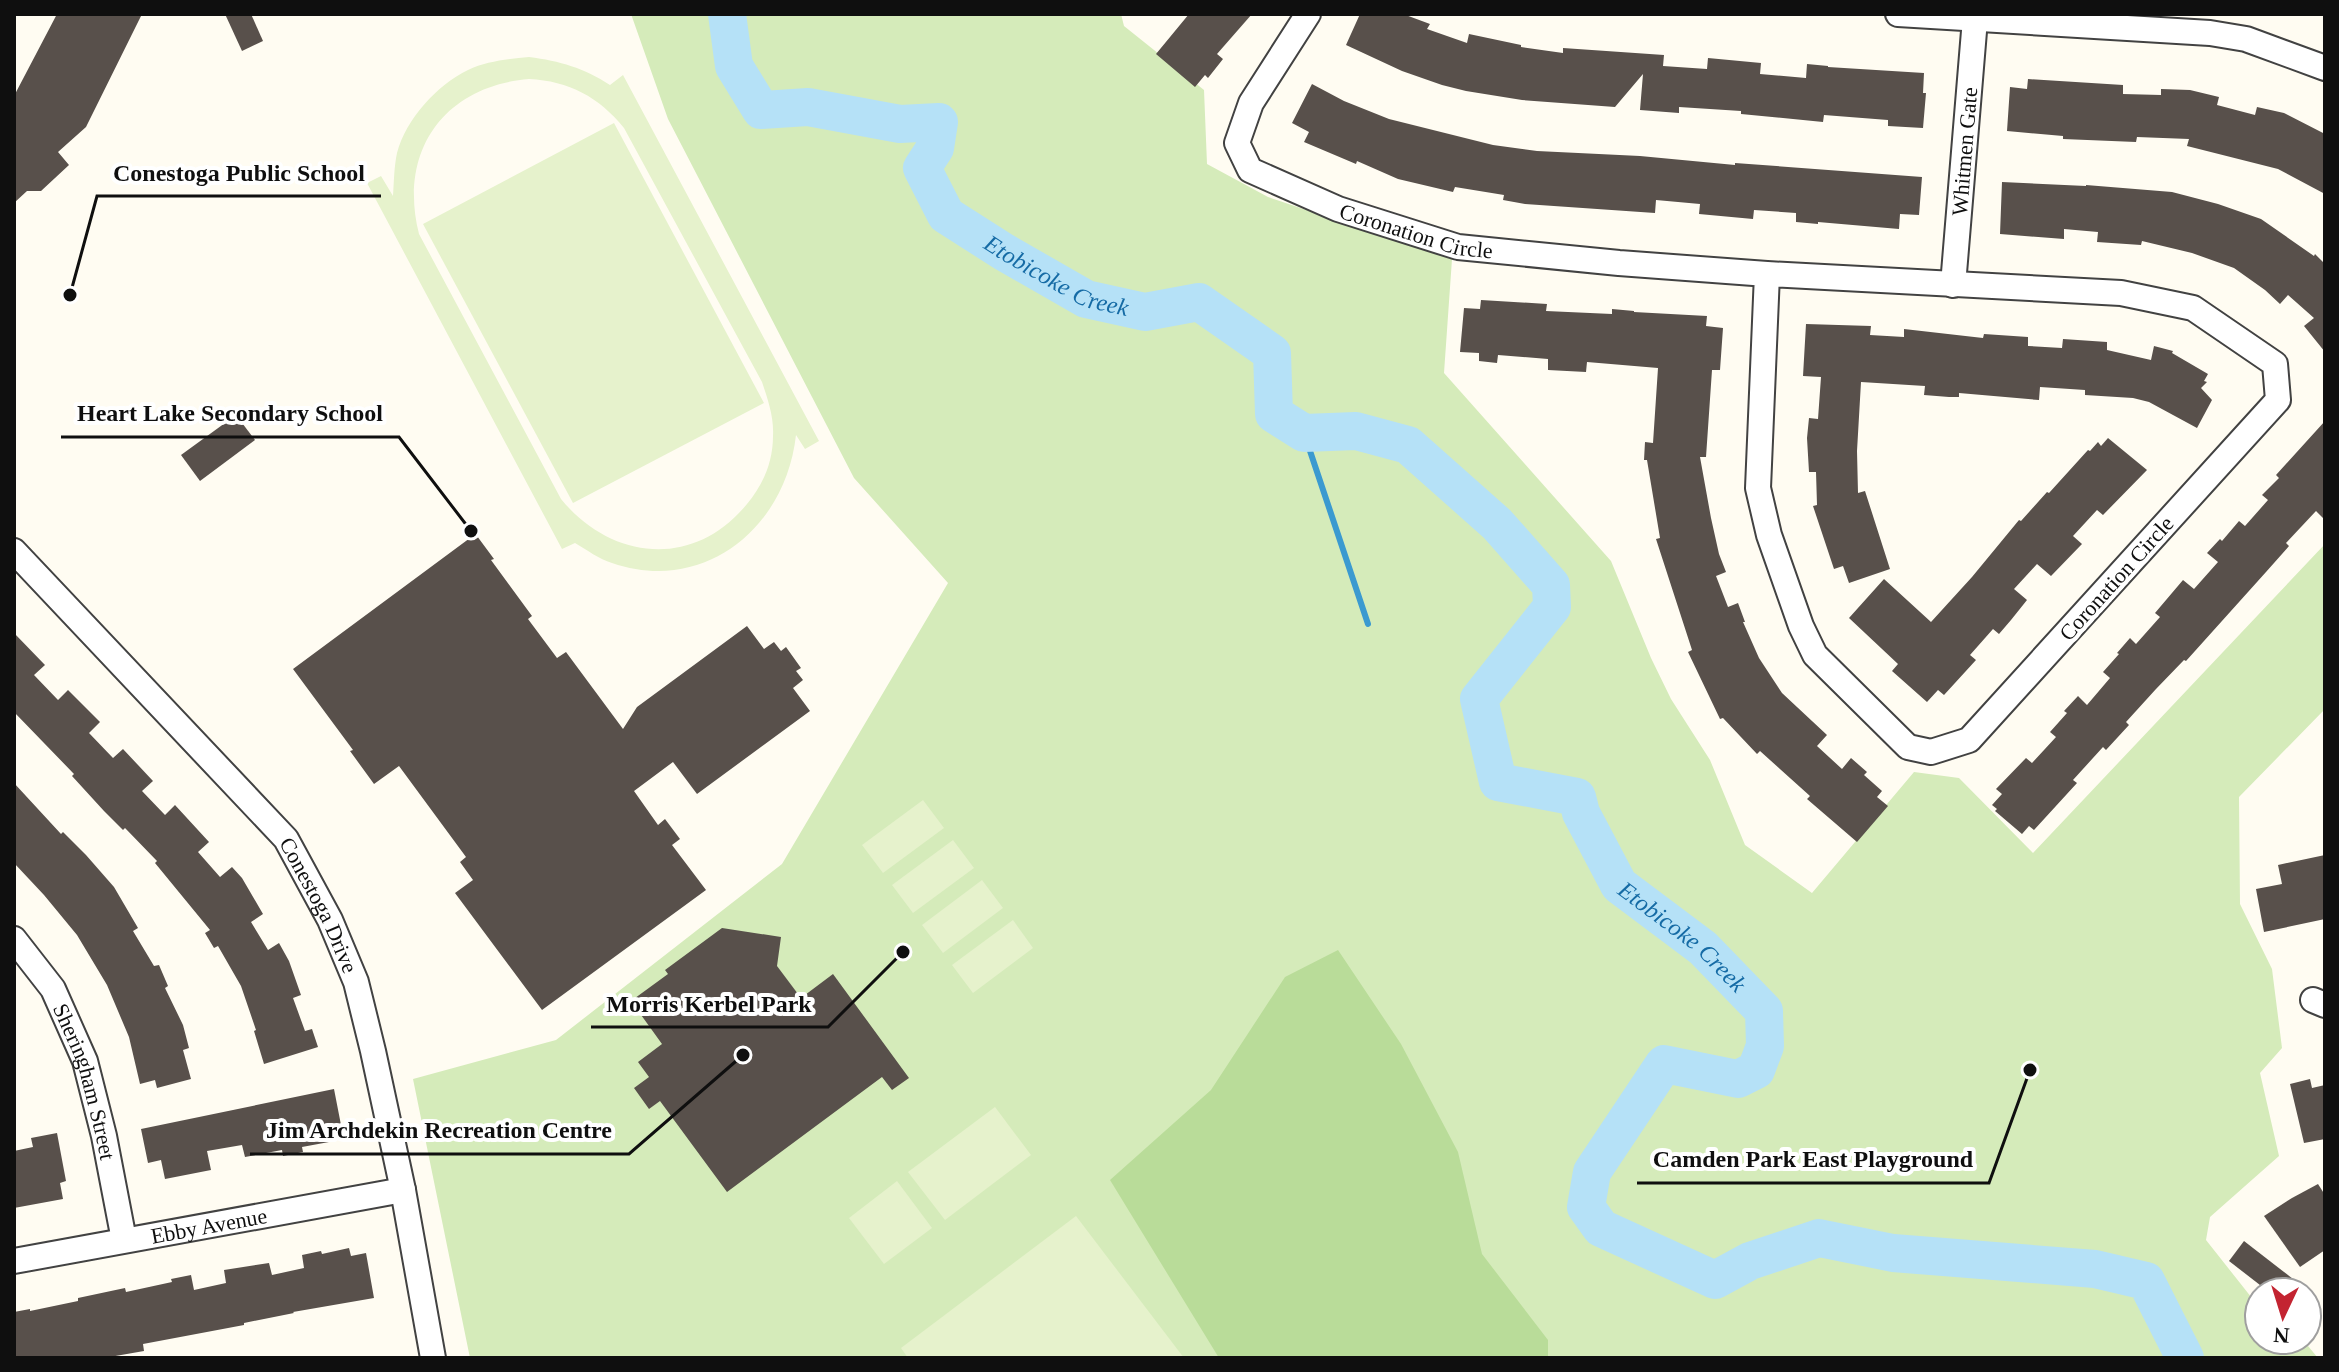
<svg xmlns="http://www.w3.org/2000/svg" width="2339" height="1372" font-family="Georgia,serif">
  <rect width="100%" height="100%" fill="#fffcf2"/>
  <path fill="#d5ebba" d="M631,14H1121L1124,26L1204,90L1207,164L1268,197L1452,259L1444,373L1611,561L1651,658L1671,699L1710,760L1745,845L1812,893L1914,772L1959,778L2033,853L2325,544V709L2239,797L2240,904L2272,969L2282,1048L2260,1073L2279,1156L2210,1217L2206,1240L2259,1307V1340H2303L2318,1358H470L413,1079L556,1040L782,864L948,583L854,478L668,119Z"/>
  <path fill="#b9dc99" d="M1338,950L1401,1044L1458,1152L1482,1254L1548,1340V1358H1219L1110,1180L1211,1090L1285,977Z"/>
  <g fill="#e6f2cc" fill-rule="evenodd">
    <path d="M529,57C560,61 584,68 610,85L623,75L819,441L805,449L796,435C786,527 705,595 612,563C599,559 587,550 575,543L562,549L367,183L381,176L393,196C394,182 394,167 397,153C406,119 437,85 468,70C487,61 509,59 529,57ZM529,79C569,81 599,97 624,128L762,382C768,400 774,417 773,436C773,462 763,485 747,504C694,569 612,561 561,499L419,234C398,151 444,86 529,79Z"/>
    <path d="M614,123L764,403L573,503L423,224Z"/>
    <path d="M923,800L944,828L883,873L862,845Z"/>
    <path d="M953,840L974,868L913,913L892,885Z"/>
    <path d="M982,880L1003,908L943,953L922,925Z"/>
    <path d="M1013,920L1033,948L973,993L952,965Z"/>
    <path d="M995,1107L1031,1155L945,1220L908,1172Z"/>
    <path d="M897,1181L932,1228L884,1264L849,1218Z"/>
    <path d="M1076,1216L1184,1358H908L901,1348Z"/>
  </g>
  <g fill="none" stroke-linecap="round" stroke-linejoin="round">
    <path stroke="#3b9ad0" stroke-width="6" d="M1304,433L1368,624"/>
    <path stroke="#b5e1f7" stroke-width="38" id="s1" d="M727,14L734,66L761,110L808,107L900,124L939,122L935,148L922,168L946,215L1004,252L1086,299L1145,312L1199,302L1272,353L1274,414L1304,433L1356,431L1408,445L1497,524L1551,585L1552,607L1479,699L1498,782L1577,797L1581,813L1619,885L1703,948L1764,1011L1765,1046L1756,1070L1738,1079L1664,1064L1592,1172L1586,1207L1601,1228L1715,1280L1750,1261L1819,1238L1893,1253L2095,1269L2146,1281L2185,1358"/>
  </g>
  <g fill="#58504b">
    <path d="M57,14H142L86,127L58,152L69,165L41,191H27L14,203V96Z"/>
    <path d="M225,14H251L263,41L242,51Z"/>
    <path d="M1189,14H1252L1217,54L1223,59L1208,78L1205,75L1195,87L1156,54Z"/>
    <path d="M1360,14H1403L1430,24L1427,29L1467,43L1469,34L1521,45V47L1563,53V48L1664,55L1663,66L1707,69L1708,58L1761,63L1760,74L1806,78L1807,64L1828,66V67L1924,73L1923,93H1926L1923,128L1888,126V120L1824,115L1823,122L1741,114V111L1679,107V113L1640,110L1643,74L1615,107L1522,100L1466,91L1442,85L1402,71L1346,45Z"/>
    <path d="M2028,79L2123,85V94L2161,95V89L2190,90L2219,97L2217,105L2255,115L2257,107L2284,113L2325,134V194L2278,169L2187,146L2189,139L2137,137L2136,142L2063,139V136L2007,131L2010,87L2027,89Z"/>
    <path d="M1312,84L1344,101L1389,119L1493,145L1537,151L1640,156L1735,165V163L1922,177L1919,215L1900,214L1899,229L1818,222V224L1796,222V213L1754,210L1753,219L1699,214L1700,204L1656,200L1655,213L1525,204L1503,200L1504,195L1455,187L1453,192L1398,179L1357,161L1356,164L1304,142L1309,132L1292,123Z"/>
    <path d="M2002,182L2086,186V185L2172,192L2218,204L2261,219L2314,256L2315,254L2325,264V352L2304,326L2314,318L2288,295L2280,304L2265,290L2234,268L2192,253L2142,241L2141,245L2097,242L2098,232L2064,229V239L2000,234Z"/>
    <path d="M1481,300L1547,304L1546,311L1612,314V309L1634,311V312L1707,316L1706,326L1723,328L1720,370H1712L1706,457H1700L1711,518L1719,554L1726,572L1716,576L1728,607L1738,603L1745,622H1743L1759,658L1782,693L1827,735L1817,746L1842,769L1851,758L1867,772L1864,775L1882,791L1877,797L1888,806L1857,842L1807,799L1810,796L1760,751L1757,754L1723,718L1720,719L1688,652L1692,650L1656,539L1660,538L1647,460H1644L1645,442L1653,443L1658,368L1587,362L1586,372L1548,370V359L1498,355L1497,363L1479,361V353L1460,352L1464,308L1480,309Z"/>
    <path d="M1806,324L1871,326L1870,335L1904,337V329L1983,338L1984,334L2028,337V346L2062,348L2063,339L2107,342V350L2151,360L2154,346L2173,351L2172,353L2208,374L2204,381L2207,382L2201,388L2212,400L2197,428L2149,402L2133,398L2085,395V390L2040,387L2039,400L1959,393V397H1949L1924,395L1925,386L1861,382L1857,451L1858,493L1865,491L1890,569L1849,583L1843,566L1834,569L1813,506L1817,505L1816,472H1809L1807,438L1809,418L1818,419L1821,377L1803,376Z"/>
    <path d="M236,415L255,440L200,481L181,455Z"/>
    <path d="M2325,421V520L2316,511L2286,543L2289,546L2266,572L2186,661L2184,660L2156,689L2126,722L2129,725L2106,750L2103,747L2073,780L2077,783L2034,830L2029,826L2022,834L1995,811L1997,809L1992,805L2002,794L1996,789L2026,758L2032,763L2056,737L2050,732L2067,713L2064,711L2078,696L2087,705L2110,678L2103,672L2119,654L2117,653L2130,638L2136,644L2160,617L2155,613L2183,580L2194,589L2218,562L2207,553L2220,539L2222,541L2239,521L2245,526L2268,500L2262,495L2279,478L2276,475Z"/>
    <path d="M2108,438L2147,470L2103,515L2097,510L2073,536L2082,544L2051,576L2037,564L2014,589L2027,600L2011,620L1999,634L1993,629L1970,655L1976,660L1944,695L1938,690L1927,702L1892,671L1898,664L1849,618L1884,579L1931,622L1972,577L2019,520L2021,521L2047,492L2049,493L2088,450L2090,451L2098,442L2101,446Z"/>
    <path d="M477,536L494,559L491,560L532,616L528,619L557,658L566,652L623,729L637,707L747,626L764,649L774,642L781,651L786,647L801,668L796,671L803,680L793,688L810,711L697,794L673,762L634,791L658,825L665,819L680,839L672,845L706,890L542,1010L455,893L473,880L460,862L466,857L399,766L374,784L350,751L353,750L293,669L470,538L472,540Z"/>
    <path d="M14,633L45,665L34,675L58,700L68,690L100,722L89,733L113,758L123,749L153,781L142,791L165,815L175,805L209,842L198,852L220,877L232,867L242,878L263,914L251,922L268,950L279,943L289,961L301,995L293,998L305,1031L312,1029L318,1047L264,1064L254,1031L256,1030L241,986L218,946L214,948L205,933L210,930L155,863L157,861L125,828L123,830L104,811L72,776L74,774L14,712Z"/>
    <path d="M14,783L61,834L63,832L86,855L114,887L138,928L133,931L154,966L159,965L168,986L165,988L183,1025L189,1048L183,1050L191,1079L157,1088L155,1080L140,1084L129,1037L107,985L77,935L44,895L14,863Z"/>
    <path d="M2325,855V919L2264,932L2256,889L2282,884L2278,865Z"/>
    <path d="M722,928L781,937L777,966L801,998L833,974L909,1078L892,1090L882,1077L727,1192L660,1101L649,1109L634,1088L649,1077L638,1062L662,1044L631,1001L668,974L665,970Z"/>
    <path d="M2310,1079L2312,1088L2325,1085V1139L2304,1143L2290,1084Z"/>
    <path d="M334,1089L341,1125L326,1128L329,1142L302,1147L303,1152L283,1156L282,1150L245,1157L242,1145L207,1151L211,1170L165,1179L161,1160L148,1163L141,1129Z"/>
    <path d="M57,1133L66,1181L60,1183L63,1199L14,1208V1151L33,1147L31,1138Z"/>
    <path d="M2318,1184L2325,1195V1250L2300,1267L2264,1216L2292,1198Z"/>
    <path d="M2244,1241L2293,1279L2283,1292H2269L2229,1261Z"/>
    <path d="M349,1248L351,1256L366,1253L374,1298L293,1312L294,1313L244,1323V1325L143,1344L144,1351L104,1358H14V1312L30,1309V1311L78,1301V1298L125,1288L126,1292L172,1282L171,1279L191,1275L194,1290L226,1283L224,1270L269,1263L272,1275L304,1268L302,1255L321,1251L322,1254Z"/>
  </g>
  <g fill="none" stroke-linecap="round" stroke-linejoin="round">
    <g stroke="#424242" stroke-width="28">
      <g id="minor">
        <path id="s2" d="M1308,14L1251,103L1237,143L1250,170L1338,209L1458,247L1619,263L1767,274L2121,293L2193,308L2275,364L2278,400L1969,740L1931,752L1908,747L1815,655L1801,626L1769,535L1758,488L1767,274"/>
        <path d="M1898,14L2210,33L2246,39L2325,68"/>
        <path id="s3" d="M1953,285L1975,19"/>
        <path id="s4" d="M14,551L286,839L330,920L356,982L373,1051L403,1190L433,1358"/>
        <path id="s5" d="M14,939L53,989L85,1061L104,1136L124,1240"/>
        <path d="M2313,1000L2325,1005"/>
        <path id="s6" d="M14,1261L403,1190"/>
      </g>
    </g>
    <use href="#minor" stroke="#fff" stroke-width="24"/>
  </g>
  <g text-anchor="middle" stroke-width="8" stroke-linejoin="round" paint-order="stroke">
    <g font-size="22" fill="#0f0f0f" stroke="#fff">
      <text dy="8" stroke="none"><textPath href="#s3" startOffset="134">Whitmen Gate</textPath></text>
      <text dy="8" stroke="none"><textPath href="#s2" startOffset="356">Coronation Circle</textPath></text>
      <text transform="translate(2116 578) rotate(-48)" y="8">Coronation Circle</text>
      <text dy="8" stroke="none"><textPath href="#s4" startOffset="470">Conestoga Drive</textPath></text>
      <text dy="8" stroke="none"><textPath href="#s5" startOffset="162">Sheringham Street</textPath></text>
      <text dy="8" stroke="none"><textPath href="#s6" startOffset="198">Ebby Avenue</textPath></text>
    </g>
    <g font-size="24" font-style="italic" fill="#156ba5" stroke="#fff">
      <text dy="8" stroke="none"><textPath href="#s1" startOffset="514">Etobicoke Creek</textPath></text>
      <text dy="8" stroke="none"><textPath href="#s1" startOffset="1642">Etobicoke Creek</textPath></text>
    </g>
  </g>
  <path fill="none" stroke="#0f0f0f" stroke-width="3" d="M70 295L97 196H381M471 531L399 437H61M903 952L828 1027H591M743 1055L629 1154H250M2030 1070L1989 1183H1637"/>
  <g fill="#0f0f0f" stroke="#fff" stroke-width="3">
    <circle cx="70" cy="295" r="8"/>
    <circle cx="471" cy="531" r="8"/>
    <circle cx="903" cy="952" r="8"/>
    <circle cx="743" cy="1055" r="8"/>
    <circle cx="2030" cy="1070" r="8"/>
  </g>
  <g font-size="24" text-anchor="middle" font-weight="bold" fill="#0f0f0f" stroke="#fff" stroke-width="8" stroke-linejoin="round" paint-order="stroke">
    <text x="239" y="181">Conestoga Public School</text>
    <text x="230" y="421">Heart Lake Secondary School</text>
    <text x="709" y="1012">Morris Kerbel Park</text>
    <text x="439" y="1138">Jim Archdekin Recreation Centre</text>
    <text x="1813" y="1167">Camden Park East Playground</text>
  </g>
  <rect width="2339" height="1372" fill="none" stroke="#0f0f0f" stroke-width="32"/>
  <g transform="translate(2283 1316) rotate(184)"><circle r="38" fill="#ffffff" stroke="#9f9f9f" stroke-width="2"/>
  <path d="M0-6L14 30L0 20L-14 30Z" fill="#c32431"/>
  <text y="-12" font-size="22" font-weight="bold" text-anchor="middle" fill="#0f0f0f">N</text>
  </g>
</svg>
